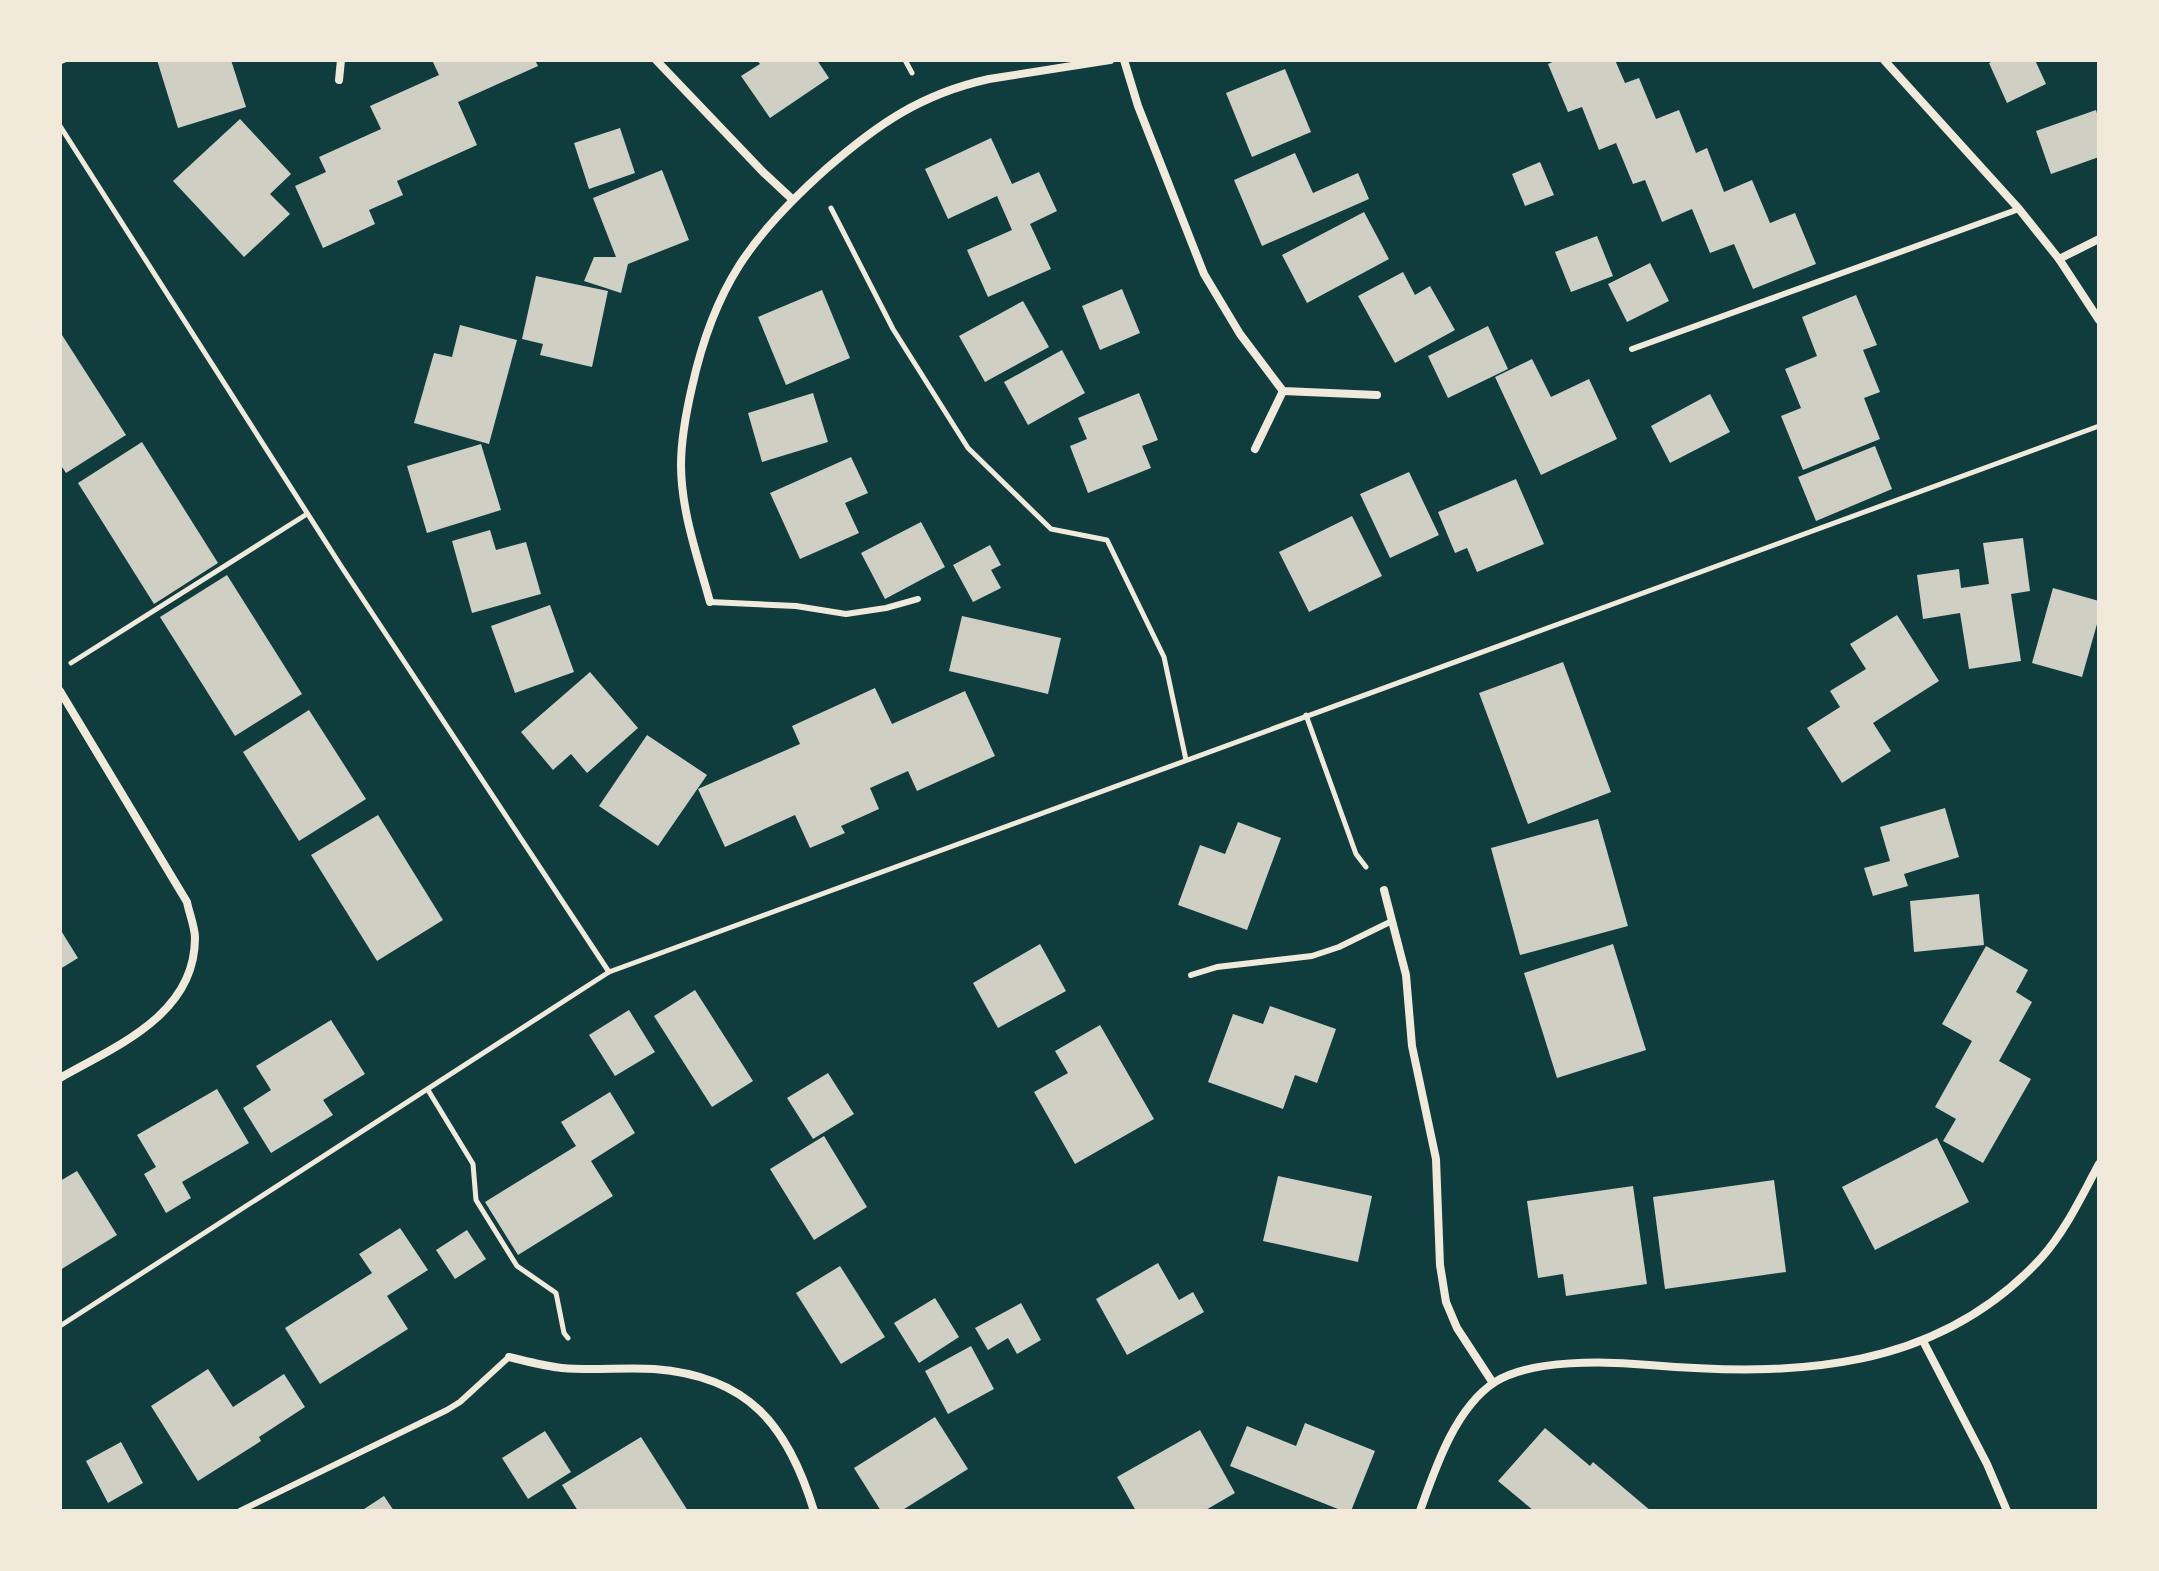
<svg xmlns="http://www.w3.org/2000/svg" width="2159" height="1571" font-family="Rubik,sans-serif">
  <rect width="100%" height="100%" fill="#0f3d3e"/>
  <g fill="#cfcfc3">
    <path d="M157,60H231L246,107L178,128Z"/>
    <path d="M432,60H535L538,66L458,102L477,145L397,181L403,195L369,210L375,224L323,248L295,186L326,172L319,157L381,129L370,106L439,75Z"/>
    <path d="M757,60H817L829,78L770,118L741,76L760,64Z"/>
    <path d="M1557,60H1615L1625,83L1639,78L1656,119L1679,110L1696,153L1707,148L1724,192L1752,180L1770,223L1795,213L1816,264L1753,289L1734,244L1710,253L1692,209L1662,222L1645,180L1633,184L1616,143L1599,150L1582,107L1568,112L1548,64Z"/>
    <path d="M1996,60H2035L2046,84L2007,103L1989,63Z"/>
    <path d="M1285,69L1311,132L1252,157L1226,93Z"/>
    <path d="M2096,110L2099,120V157L2051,174L2036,131Z"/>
    <path d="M240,119L291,174L270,194L290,214L244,257L173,181Z"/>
    <path d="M620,128L635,173L589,189L574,143Z"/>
    <path d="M991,138L1012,184L1039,172L1057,211L1030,224L1051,269L988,297L967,250L1012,230L997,196L948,219L925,169Z"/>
    <path d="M1295,153L1313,193L1358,173L1369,199L1262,246L1234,180Z"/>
    <path d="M1540,162L1554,195L1525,206L1512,174Z"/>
    <path d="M662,170L689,240L628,264L621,293L584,281L594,257H616L593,198Z"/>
    <path d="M1364,212L1389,259L1307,303L1282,255Z"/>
    <path d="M1597,236L1613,276L1571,292L1555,252Z"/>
    <path d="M1650,263L1669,301L1627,322L1608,284Z"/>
    <path d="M1403,272L1415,295L1430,286L1455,330L1395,363L1358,296Z"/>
    <path d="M536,276L608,291L592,367L540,355L543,344L522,339Z"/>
    <path d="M1122,289L1140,333L1100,350L1082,306Z"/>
    <path d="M822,290L850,358L786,385L758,317Z"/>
    <path d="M1856,295L1877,345L1863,350L1880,392L1864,398L1880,439L1803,470L1781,416L1801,408L1785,369L1817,356L1802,317Z"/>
    <path d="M1023,301L1049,347L985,382L959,336Z"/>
    <path d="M460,325L517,340L489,444L414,423L434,353L452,357Z"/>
    <path d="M1488,326L1508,369L1448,398L1428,356Z"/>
    <path d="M62,335L126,435L66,473L60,464V336Z"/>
    <path d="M1062,350L1085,393L1028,425L1004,382Z"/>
    <path d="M1532,359L1551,397L1589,379L1617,439L1541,475L1495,377Z"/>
    <path d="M813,393L828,442L762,462L748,413Z"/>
    <path d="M1139,393L1158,440L1142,446L1151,468L1088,493L1070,446L1087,439L1078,418Z"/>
    <path d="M1710,394L1730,432L1670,463L1651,426Z"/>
    <path d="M142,442L218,563L154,604L78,483Z"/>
    <path d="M481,444L501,510L427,533L407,466Z"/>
    <path d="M1875,446L1892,489L1816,521L1798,477Z"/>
    <path d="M851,457L868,493L845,503L859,533L800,559L770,493Z"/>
    <path d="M1409,472L1439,535L1390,558L1360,494Z"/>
    <path d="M1516,479L1544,544L1477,572L1467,548L1455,553L1438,512Z"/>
    <path d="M1352,516L1382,576L1309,612L1279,552Z"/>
    <path d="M921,522L945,567L885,599L861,553Z"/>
    <path d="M490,530L496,550L526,542L541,594L472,613L452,541Z"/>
    <path d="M2023,538L2030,591L2011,594L2021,661L1969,669L1960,613L1923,619L1917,575L1959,569L1961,588L1989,584L1983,543Z"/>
    <path d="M990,545L1001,565L991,570L1001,588L973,602L953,565Z"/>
    <path d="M227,575L302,694L235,736L160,617Z"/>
    <path d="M2053,588L2099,601V617L2082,677L2032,663Z"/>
    <path d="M550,605L574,672L515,693L491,626Z"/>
    <path d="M1897,615L1939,681L1873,723L1891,751L1842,783L1807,728L1840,707L1830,691L1866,669L1850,644Z"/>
    <path d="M962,616L1061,638L1048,694L949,671Z"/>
    <path d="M1563,662L1611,792L1528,824L1479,693Z"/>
    <path d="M590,672L638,728L587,773L571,754L553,770L521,732Z"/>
    <path d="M875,688L892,724L965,691L995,756L917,791L908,771L870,788L879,809L841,826L845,833L810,848L795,815L725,847L698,789L800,744L792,726Z"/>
    <path d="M309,710L366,799L299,841L243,752Z"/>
    <path d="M647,735L707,775L658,846L599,806Z"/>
    <path d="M1945,808L1959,857L1904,874L1908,886L1873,896L1864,868L1890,861L1880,827Z"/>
    <path d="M378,815L443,920L377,961L311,855Z"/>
    <path d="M1598,819L1628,926L1520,955L1491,848Z"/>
    <path d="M1238,822L1281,838L1247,930L1178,905L1200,845L1225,854Z"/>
    <path d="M1979,894L1984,945L1914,952L1910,901Z"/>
    <path d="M60,929L78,958L60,969Z"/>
    <path d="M1040,944L1066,991L998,1028L973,983Z"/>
    <path d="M1613,944L1646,1050L1557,1078L1524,973Z"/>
    <path d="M1986,946L2028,970L2016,992L2032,1002L1999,1061L2031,1079L1983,1163L1943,1141L1956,1119L1935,1107L1972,1041L1942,1024Z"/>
    <path d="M695,990L753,1081L712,1107L654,1016Z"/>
    <path d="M1270,1006L1336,1029L1317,1083L1295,1075L1283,1109L1208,1082L1233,1014L1263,1024Z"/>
    <path d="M629,1010L655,1052L615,1076L589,1035Z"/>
    <path d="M331,1020L365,1074L323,1100L333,1115L271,1153L243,1108L271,1090L256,1066Z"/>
    <path d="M1100,1025L1154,1119L1075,1164L1034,1092L1068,1073L1055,1051Z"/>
    <path d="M828,1073L854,1114L813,1139L787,1098Z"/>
    <path d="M217,1089L249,1143L182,1182L191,1198L166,1213L144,1174L156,1167L137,1135Z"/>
    <path d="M610,1092L635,1133L591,1161L613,1196L518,1255L485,1202L576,1146L561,1122Z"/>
    <path d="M824,1136L867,1207L814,1240L770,1169Z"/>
    <path d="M1937,1138L1969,1202L1875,1250L1842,1187Z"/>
    <path d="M77,1171L117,1235L60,1270V1181Z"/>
    <path d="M1278,1176L1372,1196L1358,1262L1263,1241Z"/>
    <path d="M1774,1180L1786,1272L1665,1289L1653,1197Z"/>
    <path d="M1633,1186L1647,1284L1566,1296L1563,1274L1538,1278L1527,1201Z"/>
    <path d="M400,1228L428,1270L387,1296L408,1329L320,1384L285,1328L372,1273L359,1254Z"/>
    <path d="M467,1230L486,1259L455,1279L436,1250Z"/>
    <path d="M1158,1263L1179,1300L1193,1292L1204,1312L1127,1355L1096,1299Z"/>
    <path d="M840,1266L885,1337L841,1364L796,1293Z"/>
    <path d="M935,1298L959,1337L919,1363L894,1323Z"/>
    <path d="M1021,1303L1041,1340L1017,1354L1008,1338L988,1350L975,1328Z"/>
    <path d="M971,1346L994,1389L948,1414L925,1371Z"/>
    <path d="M208,1369L233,1407L284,1374L305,1407L259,1437L261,1441L198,1481L151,1406Z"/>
    <path d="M935,1417L968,1469L901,1511H881L854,1468Z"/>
    <path d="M1305,1423L1375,1451L1351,1511H1343L1230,1466L1247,1426L1296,1446Z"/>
    <path d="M1545,1428L1590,1466L1593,1462L1651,1511H1534L1498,1481Z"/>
    <path d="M1200,1430L1235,1493L1204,1511H1136L1117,1477Z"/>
    <path d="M545,1431L571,1472L528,1499L502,1458Z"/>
    <path d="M641,1437L688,1511H578L562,1485Z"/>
    <path d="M121,1442L143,1483L108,1503L86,1461Z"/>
    <path d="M384,1496L394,1511H361Z"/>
  </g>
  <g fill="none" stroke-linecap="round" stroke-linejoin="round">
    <g stroke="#f1e9da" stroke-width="5">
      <path d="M905,60L912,73"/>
      <path d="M60,62L65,60"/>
      <path d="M60,126L341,566L609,972"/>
      <path d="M831,208L893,329L968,448L1051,529L1107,540L1164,657L1186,760"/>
      <path d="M71,663L307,514"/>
      <path d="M1306,715L1356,854L1366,867"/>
      <path d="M428,1090L473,1164L476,1200L517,1266L556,1293L564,1333L568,1338"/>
      <path d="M60,1326L609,972L2099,426"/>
    </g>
    <g stroke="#f1e9da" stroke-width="6">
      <path d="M1632,349L2019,209"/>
      <path d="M710,602L796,606L846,614L886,608L918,599"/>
      <path d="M1191,975L1217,967L1312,956L1339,947L1392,921"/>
      <path d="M240,1511L447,1410L460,1402L509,1357"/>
    </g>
    <g stroke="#f1e9da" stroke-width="8">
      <path d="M656,60L763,172L792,199"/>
      <path d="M1124,60L1138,106L1204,274L1240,334L1283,391L1377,395"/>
      <path d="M1884,60L2019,209L2059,259L2099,320"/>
      <path d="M339,80L341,60"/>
      <path d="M2059,259L2099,239"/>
      <path d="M1255,449L1283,391"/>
      <path d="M710,602C698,558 681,511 681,465C681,438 686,413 692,387C714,287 751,236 826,169C878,124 921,94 989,79L1110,60"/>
      <path d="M60,691L187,902C189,913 195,927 195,938C195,1015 116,1046 60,1078"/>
      <path d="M1384,890L1406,975L1412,1046L1436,1159L1440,1265L1446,1302L1457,1328L1493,1383"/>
      <path d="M1923,1341L1987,1464L2007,1511"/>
      <path d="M509,1357C526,1361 544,1366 562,1368C592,1371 624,1367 654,1369C749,1376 788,1426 814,1511"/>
      <path d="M1420,1511C1435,1469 1455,1408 1495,1382C1531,1359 1607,1361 1649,1365C1794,1377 1937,1372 2042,1257C2066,1230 2082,1195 2099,1164"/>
    </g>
  </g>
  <rect width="2159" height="1571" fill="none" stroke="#f1e9da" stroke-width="124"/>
</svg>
